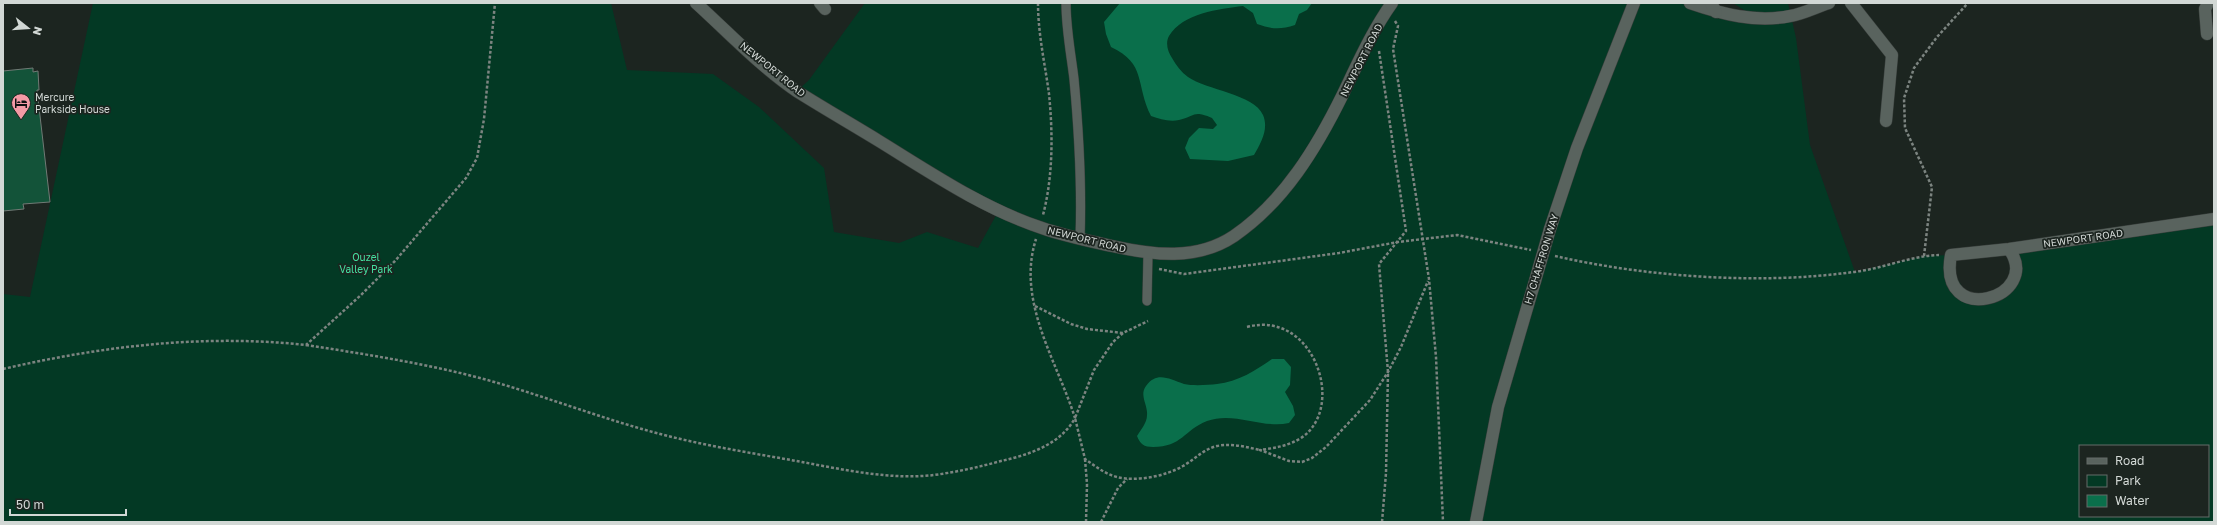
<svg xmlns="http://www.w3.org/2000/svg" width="2217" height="525" font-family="'Golos Text',sans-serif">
  <rect width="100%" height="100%" fill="#1c2520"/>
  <path fill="#033924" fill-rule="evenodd" d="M93,3H611L627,70L713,74L759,107L824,168L834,232L899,243L927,232L978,248L999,210L797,91L809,80L865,3H1690L1756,18L1733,3H1788L1796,38L1810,145L1855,272L1924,256L1951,255L1949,266L1969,297L2006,290L2013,253L2214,219V522H3V294L30,297ZM2080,446H2208V516H2080Z"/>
  <g fill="#0a6f4b">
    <path d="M1120,3H1312L1307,10L1299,14L1295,25C1280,30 1271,29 1257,24L1253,13L1243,6C1219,9 1183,13 1169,36C1165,43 1168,52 1172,58C1176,65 1181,72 1188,77C1206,90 1254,94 1263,115C1269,129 1261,143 1254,155L1228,161L1190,159L1185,148L1189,138L1199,128L1213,129L1217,125L1212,118C1193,110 1196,116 1179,120C1169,122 1160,119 1151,116C1135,84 1147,64 1111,47L1106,34L1104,22Z"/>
    <path d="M1272,359H1284L1291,367L1290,385L1285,392L1293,406L1295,415L1289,423C1262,429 1234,411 1207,421C1184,430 1182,447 1153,447C1144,447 1140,444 1137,436C1141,429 1147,423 1147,415C1148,405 1139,395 1146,386C1157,371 1169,379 1184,384C1193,386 1208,385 1217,384C1238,382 1256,370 1272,359Z"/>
  </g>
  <path fill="#135339" stroke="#707a75" d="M33,68V72L38,71L39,90H37L50,202L23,204L24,209L3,211V71Z"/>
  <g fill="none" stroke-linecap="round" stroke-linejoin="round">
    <g stroke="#383e3b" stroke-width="10">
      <g id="service">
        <path d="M1066,3C1066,29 1071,54 1074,79C1079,133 1082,185 1080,239"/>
        <path d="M1147,301L1148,254"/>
      </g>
    </g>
    <g stroke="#383e3b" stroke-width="13">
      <g id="minor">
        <path d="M820,3L825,9"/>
        <path d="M1690,3C1722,14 1756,23 1790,16C1803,14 1816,7 1829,3"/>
        <path d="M1851,3L1892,55L1886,121"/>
        <path d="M2207,34L2205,9L2208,3"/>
        <path d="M2009,249C2044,298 1937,329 1951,255L2009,249L2214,219"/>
      </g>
    </g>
    <g stroke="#383e3b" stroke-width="13">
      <g id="tertiary">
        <path d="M696,3C729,33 761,67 798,92C825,109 853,125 879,141C931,173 984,209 1042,228C1065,236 1089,241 1112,246C1153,255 1197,261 1234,236C1284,202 1317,147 1343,94C1358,63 1372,31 1392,3"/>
        <path d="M1711,3L1716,12"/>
        <path d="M1550,229L1577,148L1634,3"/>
        <path d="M1476,522L1498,407L1535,281"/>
      </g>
    </g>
    <g stroke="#7c8480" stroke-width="2.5" stroke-dasharray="3 2" stroke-linecap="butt">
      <path d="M1038,3C1038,34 1045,64 1049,94C1053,134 1053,177 1043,215"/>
      <path d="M1395,21L1398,26L1393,49L1429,279L1436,357L1443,522"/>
      <path d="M1379,51L1406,231L1379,264L1388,372L1386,473L1382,522"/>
      <path d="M1555,256C1647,277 1760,285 1853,272C1882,269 1909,256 1939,255"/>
      <path d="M1924,256L1932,187L1905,128L1904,98L1914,68L1937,37L1968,3"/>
      <path d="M1159,269L1184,274L1339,253L1398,242L1457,235L1531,250"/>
      <path d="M1035,306L1071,324L1087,329L1123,333L1148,321"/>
      <path d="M1247,327C1314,309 1347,408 1301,438C1288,446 1275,448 1260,450L1289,461L1302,462L1312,458L1326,447L1370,400L1388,372L1401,347L1428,281"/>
      <path d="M1123,333L1113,342L1094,370L1075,418L1085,459C1095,466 1105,474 1117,477C1136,482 1166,476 1183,466C1195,459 1204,449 1217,446C1232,443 1246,447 1260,450"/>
      <path d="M306,345C364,354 423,363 480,378C543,395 604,420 668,436C712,447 758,454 802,462C845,470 891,480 934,475C957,472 979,467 1001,461C1029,455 1061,444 1075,418C1057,361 1016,301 1036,239"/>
      <path d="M3,369C103,346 203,334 306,345L361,295L395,261L466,178L477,158L484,119L495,3"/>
      <path d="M1085,459L1087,484L1086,522"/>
      <path d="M1101,522L1118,488L1127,479"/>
    </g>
    <use href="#service" stroke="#59635e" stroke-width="9"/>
    <use href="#minor" stroke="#59635e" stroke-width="12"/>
    <use href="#tertiary" stroke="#59635e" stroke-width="12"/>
    <g stroke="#383e3b" stroke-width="13" stroke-linecap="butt">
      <path id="tertiary-bridge" d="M1535,281L1550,229"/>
    </g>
    <use href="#tertiary-bridge" stroke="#59635e" stroke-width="12"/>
  </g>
  <defs>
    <g id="hotel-pin" transform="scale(1)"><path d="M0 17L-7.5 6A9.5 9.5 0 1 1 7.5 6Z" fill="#f49aa5" stroke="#1c2520"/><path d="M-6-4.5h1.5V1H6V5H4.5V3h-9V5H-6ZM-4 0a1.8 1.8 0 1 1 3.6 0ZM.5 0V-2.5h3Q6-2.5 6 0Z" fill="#111"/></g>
  </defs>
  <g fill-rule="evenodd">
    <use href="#hotel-pin" x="21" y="103"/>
  </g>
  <g text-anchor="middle" stroke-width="3.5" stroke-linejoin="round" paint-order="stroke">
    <g font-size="10" fill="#d2d8d5" stroke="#1c2520">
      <text transform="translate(1361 60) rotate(-63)" y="4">NEWPORT ROAD</text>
      <text transform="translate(773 69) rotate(39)" y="4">NEWPORT ROAD</text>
      <text transform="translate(2083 238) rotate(-8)" y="4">NEWPORT ROAD</text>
      <text transform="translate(1087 239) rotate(14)" y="4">NEWPORT ROAD</text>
      <text transform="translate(1541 259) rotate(-73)" y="4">H7 CHAFFRON WAY</text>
    </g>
    <g font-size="10" fill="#d2d8d5" stroke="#1c2520" text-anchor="start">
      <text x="35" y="101">Mercure<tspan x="35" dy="12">Parkside House</tspan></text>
    </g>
    <g font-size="10" fill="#44e0a0" stroke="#1c2520">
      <text x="366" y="261">Ouzel<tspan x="366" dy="12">Valley Park</tspan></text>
    </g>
  </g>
  <rect width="2217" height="525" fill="none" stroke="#d2d8d5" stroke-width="8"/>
  <rect x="2079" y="445" width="130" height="72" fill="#1c2520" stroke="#656d68"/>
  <rect x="2087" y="458" width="20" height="6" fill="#59635e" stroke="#656d68"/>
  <text x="2115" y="465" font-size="12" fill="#d2d8d5">Road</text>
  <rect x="2087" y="475" width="20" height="12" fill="#033924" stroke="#656d68"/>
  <text x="2115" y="485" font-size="12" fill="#d2d8d5">Park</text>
  <rect x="2087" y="495" width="20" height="12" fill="#0a6f4b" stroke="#656d68"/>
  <text x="2115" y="505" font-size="12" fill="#d2d8d5">Water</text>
  <g transform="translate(28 28) rotate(107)" stroke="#1c2520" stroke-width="3" paint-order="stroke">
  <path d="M0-3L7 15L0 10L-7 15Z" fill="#d2d8d5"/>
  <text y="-6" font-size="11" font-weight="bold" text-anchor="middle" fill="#d2d8d5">N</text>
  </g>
  <path d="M10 509v6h116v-6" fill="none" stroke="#d2d8d5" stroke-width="2"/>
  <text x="16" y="509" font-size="12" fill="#d2d8d5" stroke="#1c2520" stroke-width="3" paint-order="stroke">50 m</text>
</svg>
